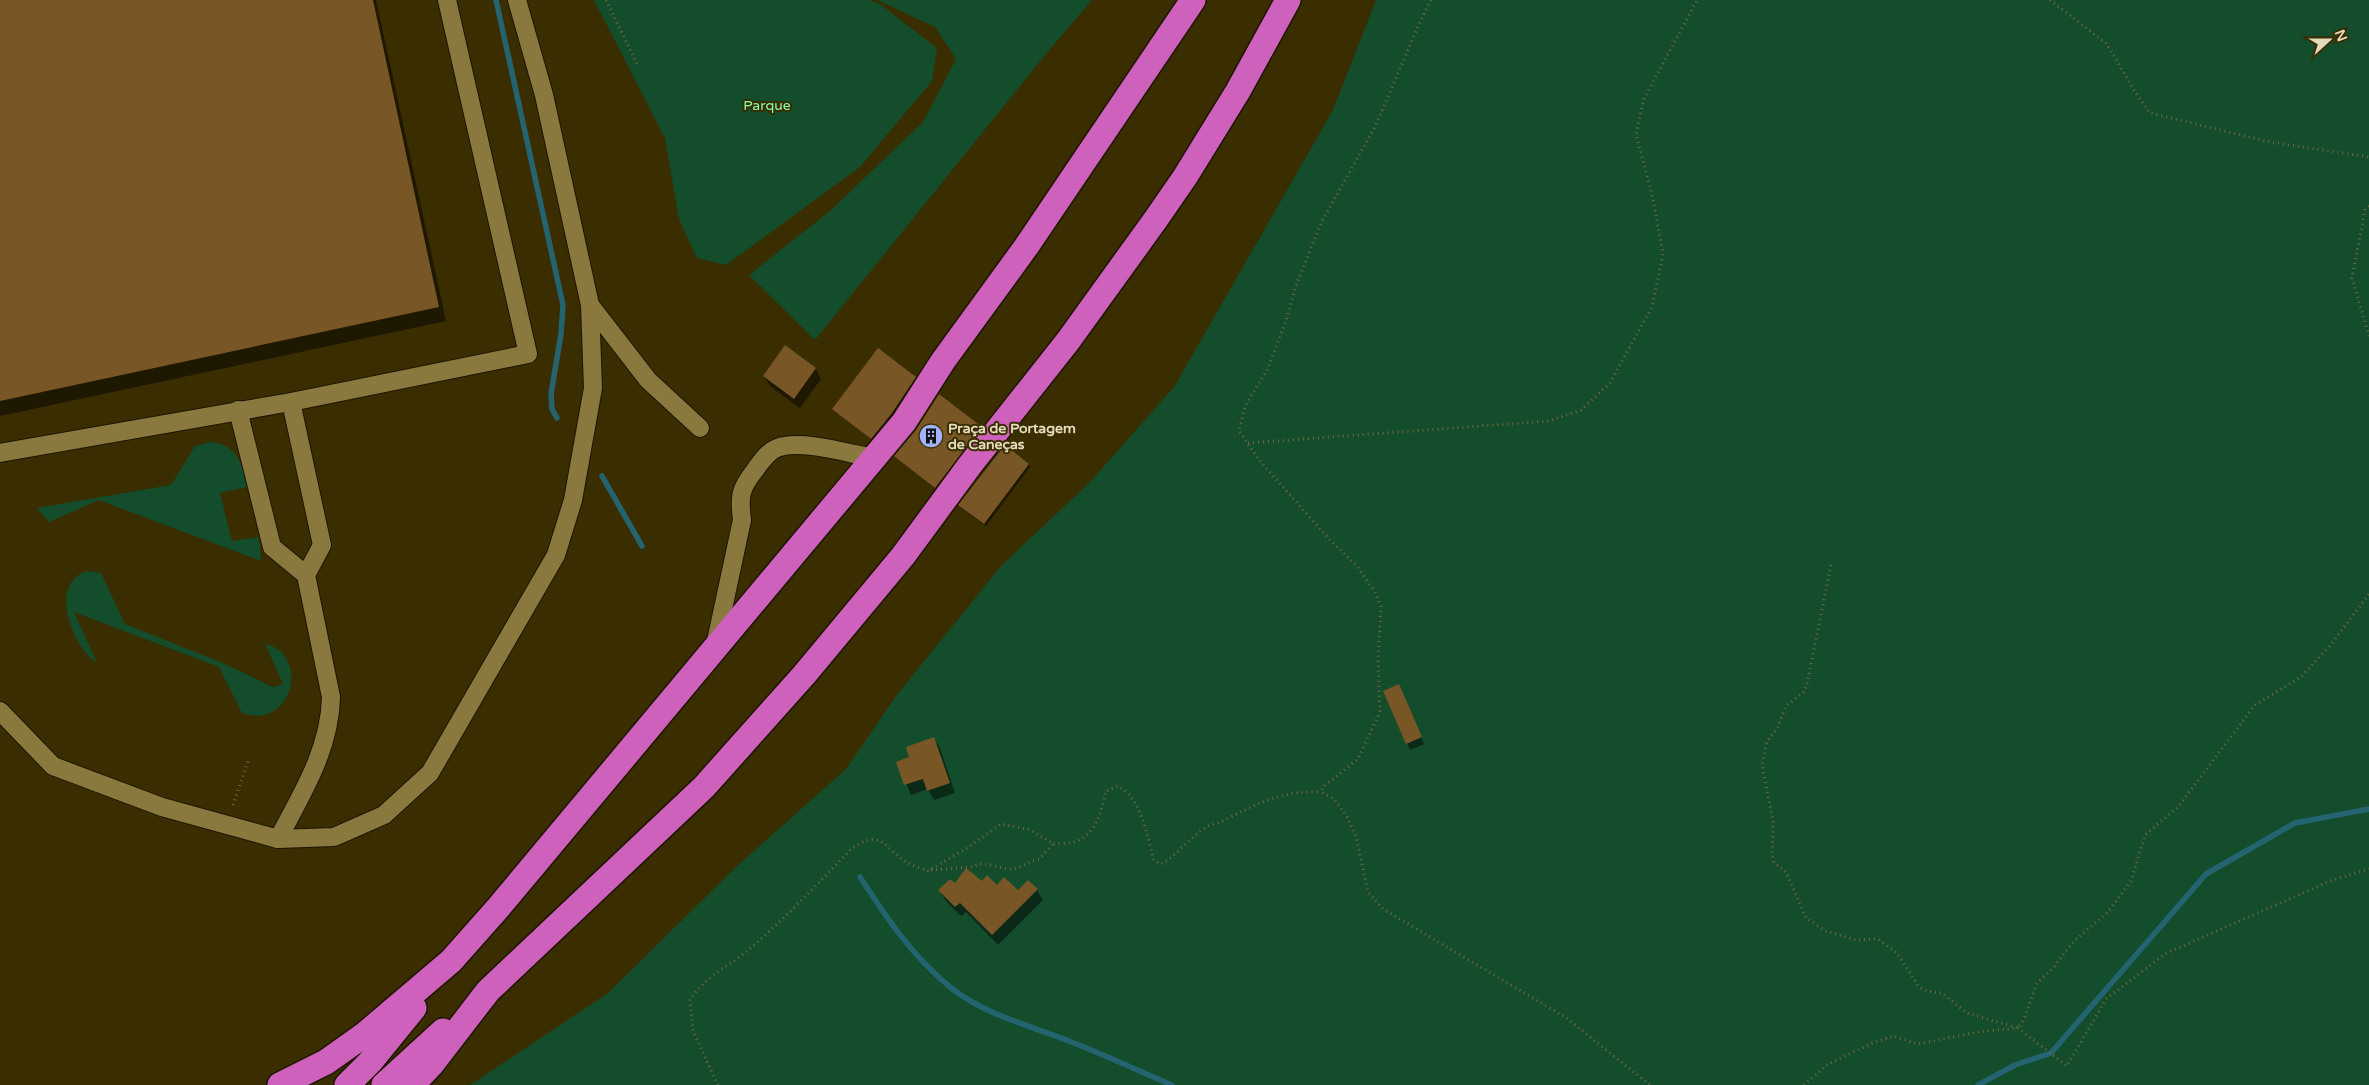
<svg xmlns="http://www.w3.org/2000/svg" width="2369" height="1085" font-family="'Varela Round',sans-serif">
  <rect width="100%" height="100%" fill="#3a2d00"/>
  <g fill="#134d2b">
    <path d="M594,0H869L880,4L937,48L932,81L860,167L726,265L697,258L679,219L665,138Z"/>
    <path d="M877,0H1092L1045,55L815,340L749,275L830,211L923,122L956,59L935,27Z"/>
    <path d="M1376,0H2369V1085H470L608,993L737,866L846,769L896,696L1001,566L1090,482L1174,387L1333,110Z"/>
    <path d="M211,442C237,445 243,464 247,487L220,493L232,541L259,537L261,561L99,500L49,522L37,508L171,485L195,446Z"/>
    <path d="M88,571L101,573L125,624L225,664L273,687L283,684L265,644C310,653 294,731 242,713L219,667L74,612L97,663C72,647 47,582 88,571Z"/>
  </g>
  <g fill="#0007">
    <path d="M0,0H376L446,321L0,416Z"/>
    <path d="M786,347L816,369L821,379L800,408L770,386L764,376Z"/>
    <path d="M915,378L916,381L894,416L873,441L833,409Z"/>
    <path d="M981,428L982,431L937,490L896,456Z"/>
    <path d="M1029,464L1030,467L986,526L961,508L960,505Z"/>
    <path d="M1402,692L1424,744L1410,750L1407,743Z"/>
    <path d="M934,739L940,748L955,793L934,800L928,789L911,795L898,762L911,758Z"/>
    <path d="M1028,882L1037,890L1043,900L998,945L966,912L961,916L946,901L940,891L955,884L982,883L1018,892Z"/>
  </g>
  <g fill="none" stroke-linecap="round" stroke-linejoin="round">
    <g stroke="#246470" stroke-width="5.5">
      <path d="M496,0L563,305L561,334L551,394L552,409L557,418"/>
      <path d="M602,476L642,546"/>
      <path d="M860,877C886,917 912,956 950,987C986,1016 1032,1026 1074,1043C1107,1056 1139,1071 1172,1085"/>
      <path d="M1978,1085L2015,1065L2051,1053L2206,874L2295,823L2369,809"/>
    </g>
  </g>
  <g fill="#795625">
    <path d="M0,0H373L439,307L0,401Z"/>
    <path d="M785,345L816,368L794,399L763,376Z"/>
    <path d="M878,348L916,377L892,413L871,439L832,409Z"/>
    <path d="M939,394L982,427L935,488L894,456L916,430Z"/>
    <path d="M1005,445L1029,464L984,524L958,505Z"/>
    <path d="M1399,684L1422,737L1406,744L1383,691Z"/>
    <path d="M934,737L950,783L927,791L923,779L904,785L896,762L909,757L906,747Z"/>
    <path d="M966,868L982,881L987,875L997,885L1004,877L1018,890L1028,880L1038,889L992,935L960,903L955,907L938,890L950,879L955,883Z"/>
  </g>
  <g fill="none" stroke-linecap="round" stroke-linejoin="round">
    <g stroke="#1e1600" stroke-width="20">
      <g id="minor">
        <path d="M590,305L648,380L700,428"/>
        <path d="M238,410L272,547L306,575"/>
        <path d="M0,453L291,402L528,354L447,0"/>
        <path d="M715,646L742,520C739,496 740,489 755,470C761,462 767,452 777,448C800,439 848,453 873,458"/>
        <path d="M0,711L53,766L162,807L278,839L334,837L384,815L430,773L556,555L573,500L593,388L590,305L544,95L517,0"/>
        <path d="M278,839C302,794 330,749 331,697L306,575L322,545L291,402"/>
      </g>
    </g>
    <g stroke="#1e1600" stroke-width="28">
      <g id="highway">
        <path d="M280,1085L326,1062L364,1035L451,961L498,908L904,422L943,361L1026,247L1193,0"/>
        <path d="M347,1085L370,1062L414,1008"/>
        <path d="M384,1085L443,1031"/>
        <path d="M412,1085L431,1065L488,991L704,787L804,675L903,556L970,465L1068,341L1156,219L1185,177L1238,91L1288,0"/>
      </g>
    </g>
    <g stroke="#736840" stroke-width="3" stroke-dasharray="1 4" stroke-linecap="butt">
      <path d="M606,0L637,64"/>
      <path d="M1431,0L1419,24L1375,127L1321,223L1297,283L1285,324L1267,370L1245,406L1239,431L1259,460L1330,540L1357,566L1375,592L1381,606L1378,660L1380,712L1358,759L1323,787L1321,792L1334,799L1347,817L1356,836L1368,892L1383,909L1565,1017L1650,1085"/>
      <path d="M2050,0L2107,44L2135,92L2150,113L2270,142L2369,157"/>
      <path d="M2369,206L2365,209L2352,278L2369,336"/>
      <path d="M1248,443L1549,421L1581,410L1610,383L1652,307L1663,254L1652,194L1636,134L1644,99L1697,0"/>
      <path d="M1831,565L1807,684L1804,692L1786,706L1777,729L1767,741L1762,765L1773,821L1772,854L1774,862L1786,872L1806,918L1826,931L1856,940L1878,939L1897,953L1919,987L1926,991L1942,993L1967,1013L2018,1028L2024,1019L2037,983L2053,968L2074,941L2108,912L2131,881L2145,835L2178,807L2255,705L2301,677L2329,647L2369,594"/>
      <path d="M233,805L249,758"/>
      <path d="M931,870L972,867C985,859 999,870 1013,869C1022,868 1029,860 1039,859L1053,844"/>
      <path d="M718,1085L693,1031L690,1000C704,977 731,965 751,948C786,917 818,884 850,850C881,827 883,847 906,862C912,866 921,868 928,871L967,848L1001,824L1031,830L1053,844C1060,843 1070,844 1077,841C1097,833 1102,809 1106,791L1118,786C1143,800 1146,835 1154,860L1161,864C1178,855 1189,838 1205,828C1210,824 1217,824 1223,821C1256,804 1283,790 1321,792"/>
      <path d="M1804,1085L1828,1064L1873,1043L1894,1036L1918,1044L1978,1032L2018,1028L2067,1066L2106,999L2165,954L2330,881L2369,869"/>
    </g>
    <use href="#minor" stroke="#8a793f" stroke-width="18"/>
    <use href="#highway" stroke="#cd61bc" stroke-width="25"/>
  </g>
  <defs>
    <g id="building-disc" transform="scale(1.25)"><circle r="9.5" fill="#a1b3fd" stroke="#3a2d00"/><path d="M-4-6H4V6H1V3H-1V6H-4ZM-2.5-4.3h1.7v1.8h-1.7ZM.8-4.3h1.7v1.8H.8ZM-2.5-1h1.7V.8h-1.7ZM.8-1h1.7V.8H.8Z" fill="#111"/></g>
  </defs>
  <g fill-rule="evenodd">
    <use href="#building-disc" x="931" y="436"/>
  </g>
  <g text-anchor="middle" stroke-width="4" stroke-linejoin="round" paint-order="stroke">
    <g font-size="14" fill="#84feaf" stroke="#3a2d00">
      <text x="767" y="110">Parque</text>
    </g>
    <g font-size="14" font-weight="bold" fill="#e3dbbd" stroke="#3a2d00" text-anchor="start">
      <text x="948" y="433">Praça de Portagem<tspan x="948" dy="16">de Caneças</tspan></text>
    </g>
  </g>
  <g transform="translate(2329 40) rotate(69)" stroke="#3a2d00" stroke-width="4" paint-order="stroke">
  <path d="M0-4L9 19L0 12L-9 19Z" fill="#e3dbbd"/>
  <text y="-8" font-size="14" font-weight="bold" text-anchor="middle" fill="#e3dbbd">N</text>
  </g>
</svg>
